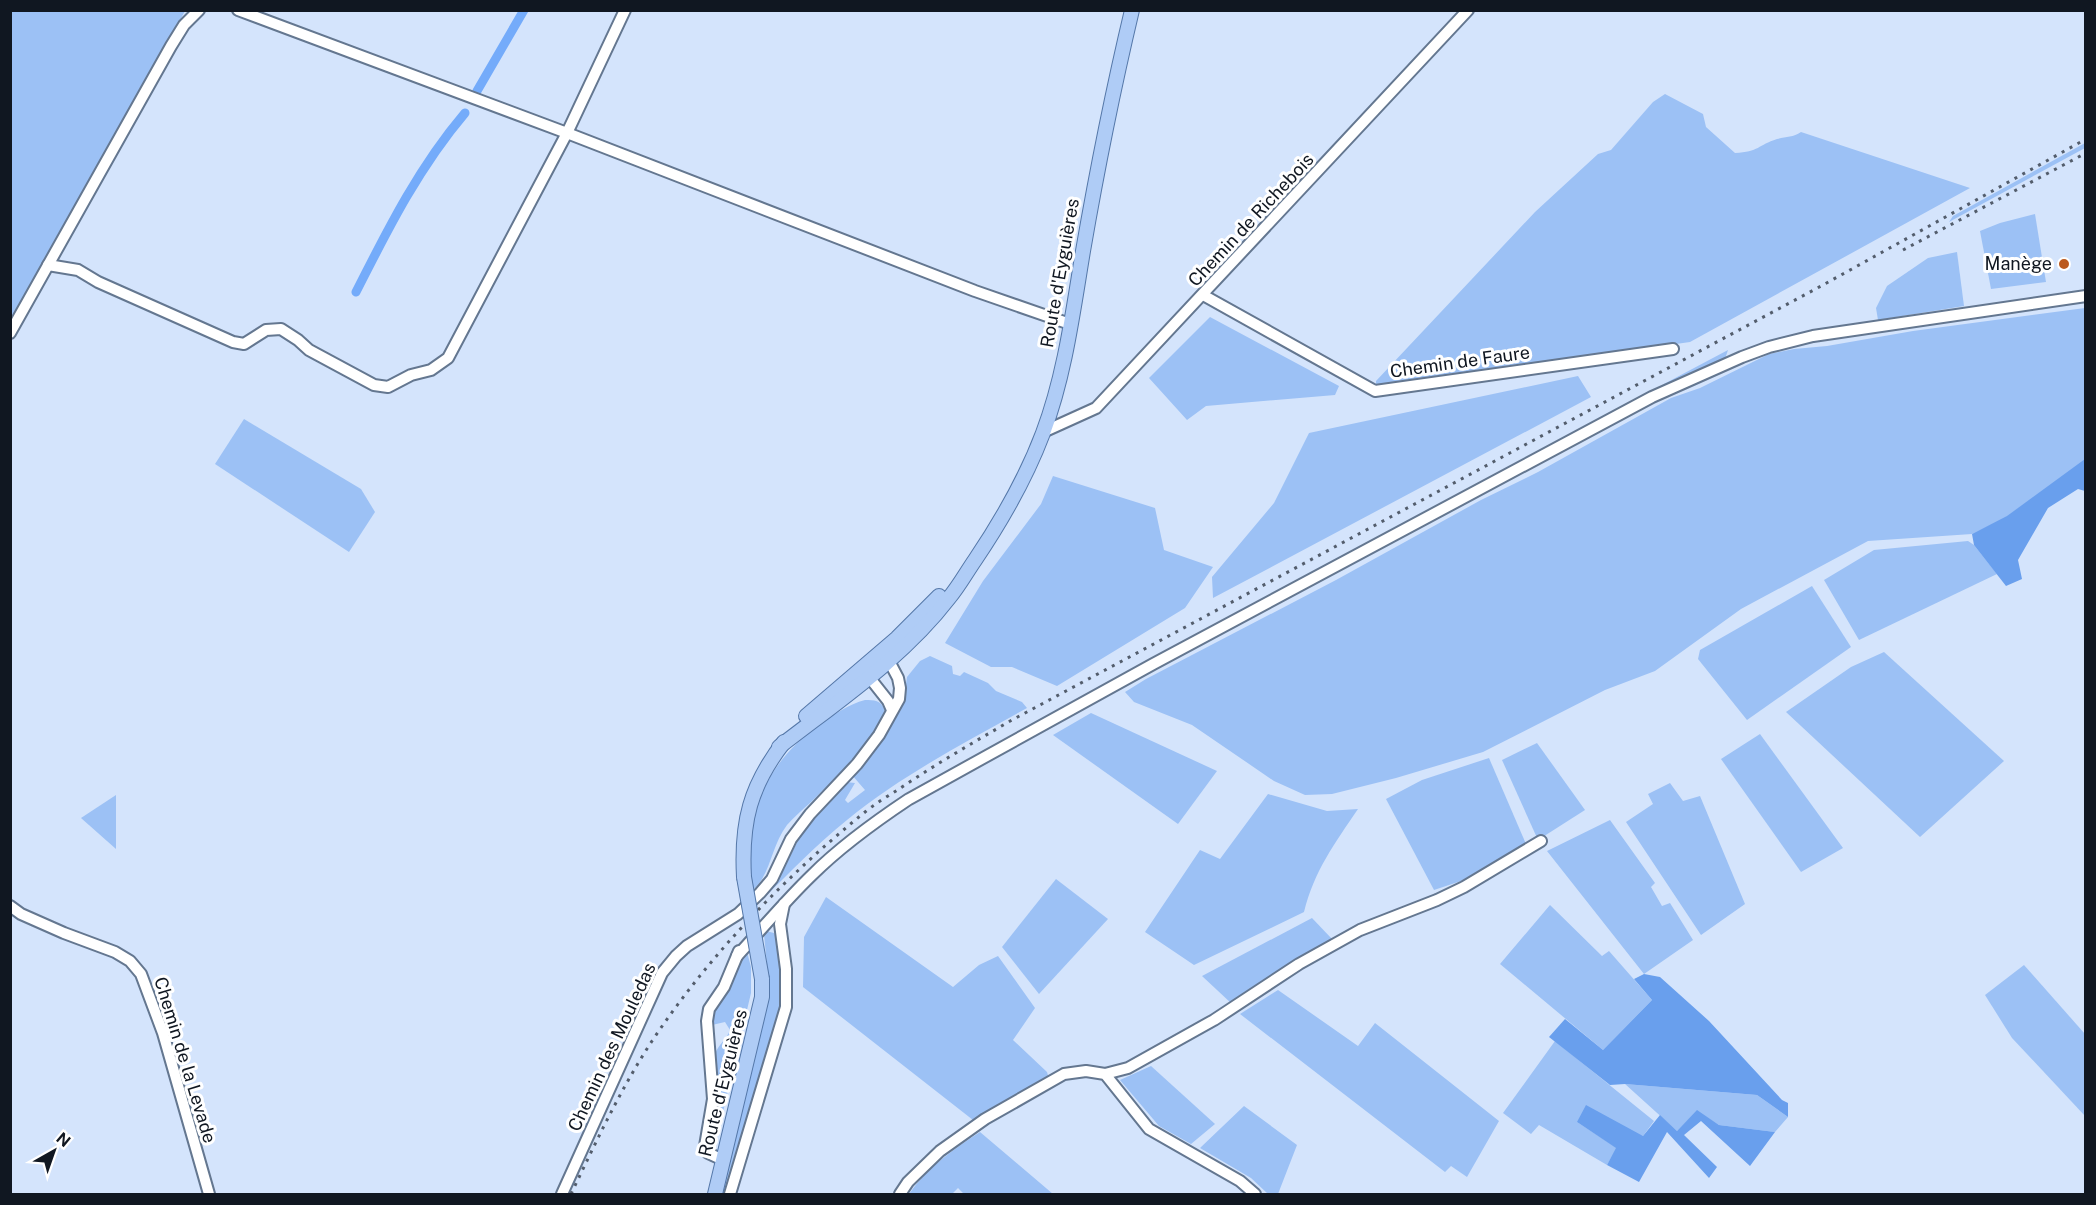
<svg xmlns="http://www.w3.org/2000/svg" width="2096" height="1205" font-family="'Public Sans',sans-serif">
  <rect width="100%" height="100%" fill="#d4e4fc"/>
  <g fill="#9cc1f5">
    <path d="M11,11H185L11,324Z"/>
    <path d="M1665,94L1703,114L1706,127L1735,153C1759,152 1758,145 1777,139C1786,136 1793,138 1801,132L1970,188L1690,342L1376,387V381L1535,212L1598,154L1611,150L1653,102Z"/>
    <path d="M2085,143V148L1949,222L1953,216Z"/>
    <path d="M2035,214L2046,282L1991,289L1980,231L2000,223Z"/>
    <path d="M1957,252L1964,306L1878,320L1876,308L1887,286L1928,258Z"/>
    <path d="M2085,308V460L2005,518L1972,534L1868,541L1741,609L1655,671L1605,690L1483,752L1396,778L1332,794L1305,795L1274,781L1192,725L1134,702L1125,692L1146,679L1336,580L1481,500L1538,472L1671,398L1700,388L1769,354L1794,349L1827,346L1913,331Z"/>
    <path d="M1210,317L1339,386L1335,395L1206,406L1187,420L1149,378Z"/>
    <path d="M1728,350L1725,359L1696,374L1662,385Z"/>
    <path d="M1578,376L1591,397L1213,598L1212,577L1274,503L1309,433Z"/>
    <path d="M244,419L361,489L375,512L349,552L215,464Z"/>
    <path d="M1053,476L1155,508L1164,550L1213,567L1185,608L1057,686L1012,667H991L945,643L983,581L1041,504Z"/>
    <path d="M1968,541L1974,545L1997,574L1859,640L1824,580L1874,550Z"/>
    <path d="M1812,586L1851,647L1747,720L1698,659L1700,650Z"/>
    <path d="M1884,652L2004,761L1920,837L1786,712L1851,667Z"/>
    <path d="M930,656L952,666L953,674L960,676L964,672L988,683L996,691L1022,702L1027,708C966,742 902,775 847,820C817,844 790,872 763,899L782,873L805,826L846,782L855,783L845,800L848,803L865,790L852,775L887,733L903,704L907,677L920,661Z"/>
    <path d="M865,700C874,700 881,700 885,710C871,746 837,776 810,803C802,810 794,817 787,825C771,846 771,874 753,890C742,820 762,766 820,724C833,715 849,704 865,700Z"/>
    <path d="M1091,713L1217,771L1178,824L1053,735Z"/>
    <path d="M1760,734L1843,848L1801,872L1721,759Z"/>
    <path d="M1537,743L1585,810L1538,840L1502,760Z"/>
    <path d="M1489,758L1526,844L1461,881L1434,890L1386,799L1422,780Z"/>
    <path d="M1670,783L1683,801L1700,796L1745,904L1701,935L1626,822L1653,804L1648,794Z"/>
    <path d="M1268,794L1327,811L1358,809C1335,843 1314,871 1304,912L1194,965L1145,932L1200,850L1220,859Z"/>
    <path d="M116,795V849L81,818Z"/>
    <path d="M1610,820L1655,883L1651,887L1662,906L1670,903L1693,940L1644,974L1547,851Z"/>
    <path d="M1056,879L1108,919L1039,994L1002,947Z"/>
    <path d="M826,897L953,987L979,965L998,956L1035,1008L1013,1040L1047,1072L1049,1079L973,1120L803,987L804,937Z"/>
    <path d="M1550,905L1602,956L1609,951L1652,1000L1603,1050L1500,964Z"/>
    <path d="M1312,918L1332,939L1232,1004L1202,976Z"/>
    <path d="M766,931L774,933L781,945V1009L725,1194H719L765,1013L768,974L764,935Z"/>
    <path d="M747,952L751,967V993L715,1146L712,1145C707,1138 716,1116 717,1105C719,1089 709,1069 715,1054C718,1045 727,1039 730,1030L725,1022L712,1025L713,1012L723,998L736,966Z"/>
    <path d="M2024,965L2085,1034V1116L2012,1038L1985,995Z"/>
    <path d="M1278,990L1358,1046L1375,1023L1499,1121L1467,1177L1451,1166L1445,1172L1240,1014Z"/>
    <path d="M1555,1041L1654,1121L1643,1136L1577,1122L1617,1148L1607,1165L1539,1125L1531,1134L1503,1113Z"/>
    <path d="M1151,1066L1215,1124L1191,1144L1159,1126L1120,1080Z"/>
    <path d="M1625,1084L1757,1095L1788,1117L1775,1132L1719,1125L1697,1111L1677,1131Z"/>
    <path d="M1244,1106L1297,1145L1278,1194H1268L1251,1178L1200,1148Z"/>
    <path d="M980,1132L1053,1194H964L958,1188L952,1194H909C928,1167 952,1150 980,1132Z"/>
  </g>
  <g fill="#699fed">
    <path d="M2085,459V491L2078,489L2048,508L2018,560L2022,579L2006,586L1974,545L1972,534L2007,516Z"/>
    <path d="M1644,974L1660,977L1709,1021L1782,1100L1788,1103V1117L1757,1095L1625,1084L1610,1085L1549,1037L1565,1019L1603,1050L1652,1000L1634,979Z"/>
    <path d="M1586,1105L1643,1136L1660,1115L1677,1131L1697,1110L1719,1125L1775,1132L1750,1166L1701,1121L1684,1135L1717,1167L1709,1178L1667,1132L1639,1182L1607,1165L1616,1148L1577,1122Z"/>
  </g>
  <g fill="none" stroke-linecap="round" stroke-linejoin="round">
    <g stroke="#74abfa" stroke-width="9">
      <path d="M477,91L524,10"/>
      <path d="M356,292C388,229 419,167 465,113"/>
    </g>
    <g stroke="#647790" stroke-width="14">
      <g id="minor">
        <path d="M238,10L567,133L975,291L1070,324"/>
        <path d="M48,265L78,270L98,282L233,342L244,344L266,330L281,329L298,340L309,350L374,385L388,387L411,375L431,370L448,358L567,133L625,10"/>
        <path d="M1203,295L1375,391L1673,349"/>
        <path d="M10,333L171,46L184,25L199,10"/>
        <path d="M1043,432L1096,408L1468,10"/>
        <path d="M869,673V677L888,701L892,710"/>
        <path d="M10,906L21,914L64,933L115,952L130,961L141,974L163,1033L209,1194"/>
        <path d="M737,956C762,929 785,901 812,875C841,846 876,821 909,799L1153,664L1652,397L1742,357L1769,347L1813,336L2086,296"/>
        <path d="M1105,1074L1128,1068L1214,1020L1299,964L1360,930L1437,900L1464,887L1541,841"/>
        <path d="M723,1160L708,1153L705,1146L713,1099L707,1021L709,1009L724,987L739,951"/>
        <path d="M562,1194L662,973L676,956L687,946L738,914L760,893L772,879L791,839L810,814L857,764L879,735L899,699L900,688L898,678L889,661"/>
        <path d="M730,1194L786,1007V969L780,924L784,904"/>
        <path d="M900,1194L908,1182L940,1151L985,1119L1064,1074L1086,1071L1105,1074L1149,1129L1240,1181L1255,1194"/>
      </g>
    </g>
    <g stroke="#5477a8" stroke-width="16">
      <g id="major">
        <path d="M806,716L897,638L939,596"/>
        <path d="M779,747C838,701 903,658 949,598C959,586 966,573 975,560C1002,520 1026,478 1043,433C1065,375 1073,311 1083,251C1097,170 1113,90 1132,10"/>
        <path d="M744,877C741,822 750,786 784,742"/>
        <path d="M715,1194L762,997V979"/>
      </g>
    </g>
    <use href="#minor" stroke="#fff" stroke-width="10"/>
    <use href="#major" stroke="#afccf6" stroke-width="14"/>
    <g stroke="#535d6c" stroke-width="3" stroke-dasharray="3 6" stroke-linecap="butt">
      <path d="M1903,250L2086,153"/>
      <path d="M571,1194C596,1142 620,1090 652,1041C710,954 784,878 865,812C876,803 888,796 899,789C936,764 974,742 1012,720L1823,285L2086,139"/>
    </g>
    <g stroke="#5477a8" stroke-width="16" stroke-linecap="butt">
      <path id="major-bridge" d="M744,877L762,979"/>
    </g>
    <use href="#major-bridge" stroke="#afccf6" stroke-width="14"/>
  </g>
  <circle fill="#bb591d" stroke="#fff" stroke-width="2" cx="2064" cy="264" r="6"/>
  <g text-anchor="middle" stroke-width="6" stroke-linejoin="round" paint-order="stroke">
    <g font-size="18" fill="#101721" stroke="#fff">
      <text transform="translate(1251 220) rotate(-47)" y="6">Chemin de Richebois</text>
      <text transform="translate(1060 273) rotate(-80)" y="6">Route d'Eyguières</text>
      <text transform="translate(1460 362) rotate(-8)" y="6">Chemin de Faure</text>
      <text transform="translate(612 1047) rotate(-65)" y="6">Chemin des Mouledas</text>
      <text transform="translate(185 1060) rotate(73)" y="6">Chemin de la Levade</text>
      <text transform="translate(723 1083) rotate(-76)" y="6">Route d'Eyguières</text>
    </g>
    <g font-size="18" fill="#101721" stroke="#fff" text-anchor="end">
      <text x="2052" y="270">Manège</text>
    </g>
  </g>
  <rect width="2096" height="1205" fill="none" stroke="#101721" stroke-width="24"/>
  <g transform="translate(54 1151) rotate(40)" stroke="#ffffff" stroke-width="4.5" paint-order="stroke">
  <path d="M0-4.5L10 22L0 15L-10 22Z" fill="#101721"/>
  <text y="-9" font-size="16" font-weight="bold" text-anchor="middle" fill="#101721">N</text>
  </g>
</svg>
